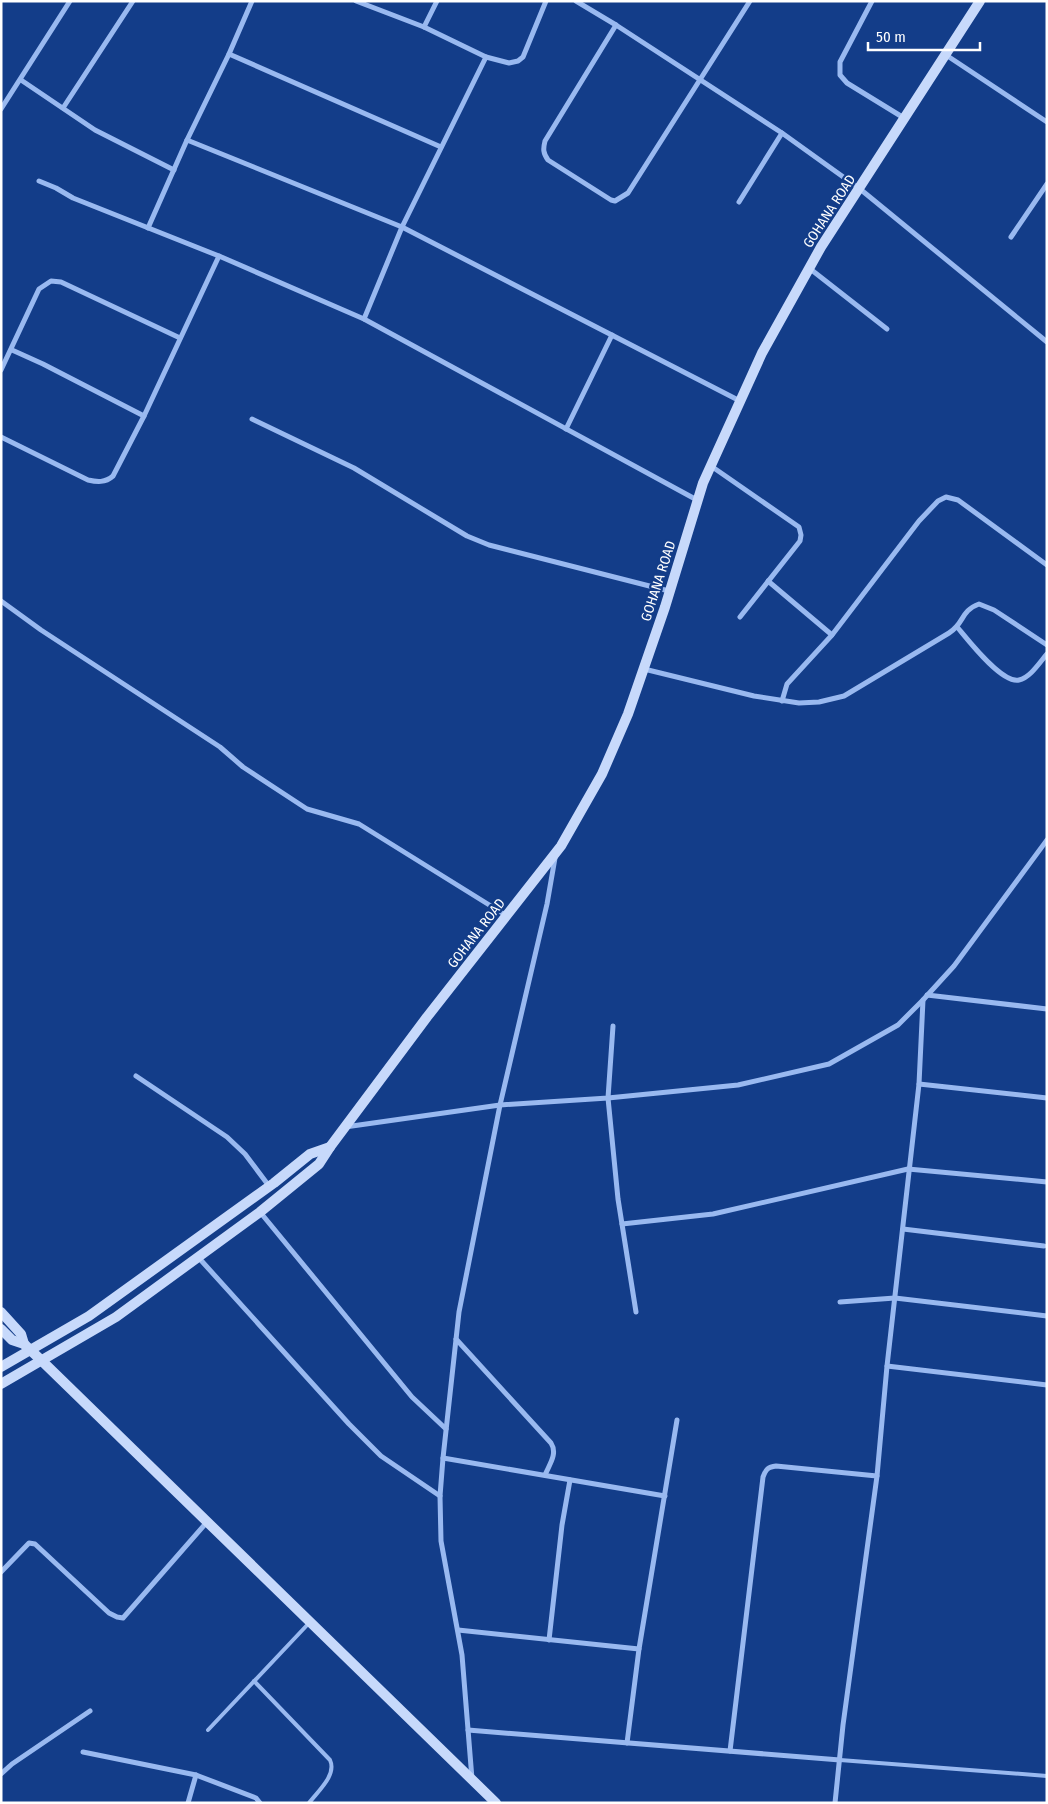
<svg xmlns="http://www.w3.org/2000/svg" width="1048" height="1804" font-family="'Fira Sans Condensed',sans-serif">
  <rect width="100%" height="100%" fill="#133d89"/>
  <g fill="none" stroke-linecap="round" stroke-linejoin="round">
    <g stroke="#99b9f0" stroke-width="4">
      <path d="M254,1681L330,1760C337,1775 318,1791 309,1803"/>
      <path d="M208,1730L310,1622"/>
      <path d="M840,1760L1047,1776"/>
    </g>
    <g stroke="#99b9f0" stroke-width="5">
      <path d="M356,1L424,27L486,57L509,63L518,61L523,57L546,1"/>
      <path d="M576,1L616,25L782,133L860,189L1047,342"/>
      <path d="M872,1L840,62V75L847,83L904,118"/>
      <path d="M616,25L545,141C543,149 543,153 548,160L611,200L615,201L628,193L750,1"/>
      <path d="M424,27L437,1"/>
      <path d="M229,54L441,147"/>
      <path d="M946,55L1047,122"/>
      <path d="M21,80L95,130L174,170"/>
      <path d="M63,108L133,1"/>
      <path d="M1,109L70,1"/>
      <path d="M187,140L402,227L740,401"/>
      <path d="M39,181L56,188L73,198L219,256L364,319L697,500"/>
      <path d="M739,202L782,133"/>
      <path d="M148,228L187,140L229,54L252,1"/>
      <path d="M1011,237L1047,184"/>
      <path d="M809,268L887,329"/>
      <path d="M364,319L402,227L486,57"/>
      <path d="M12,350L43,364L144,416"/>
      <path d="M1,370L39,289L51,281L61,282L180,338"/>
      <path d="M252,419L354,468L467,536L489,545L669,591"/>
      <path d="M566,429L612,335"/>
      <path d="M1,437L88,480C97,482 105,483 113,476L144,416L219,256"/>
      <path d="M711,466L799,527L801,535L800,541L740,617"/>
      <path d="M768,581L832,635"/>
      <path d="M1,601L41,630L220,747L243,767L307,809L359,824L507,916"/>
      <path d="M958,628C968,640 1002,684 1019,680C1030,678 1040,662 1047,654"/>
      <path d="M644,669L754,696L799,703L819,702L844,696L949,633C965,623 960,611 979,604L994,610L1047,645"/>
      <path d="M782,701L787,684L832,635L919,521L938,501L946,497L958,500L1047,565"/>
      <path d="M927,995L1047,1009"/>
      <path d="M613,1026L608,1098L618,1199L636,1312"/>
      <path d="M136,1076L227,1137L245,1154L269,1186"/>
      <path d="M919,1084L1047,1098"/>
      <path d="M345,1127L500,1105L608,1098L738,1085L829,1064L898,1025L923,1000L954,966L1047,840"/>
      <path d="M260,1212L412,1397L446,1429"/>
      <path d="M622,1224L713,1214L908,1169L1047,1182"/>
      <path d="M903,1229L1044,1246"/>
      <path d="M198,1257L349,1424L381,1456L440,1496"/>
      <path d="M840,1302L895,1298L1047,1316"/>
      <path d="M456,1339L551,1443C558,1454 549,1465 545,1475"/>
      <path d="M887,1366L1047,1385"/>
      <path d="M443,1458L665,1496"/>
      <path d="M1,1572L29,1543L35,1544L109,1613L117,1617L123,1618L207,1522"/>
      <path d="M458,1630L639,1649"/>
      <path d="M549,1640L562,1525L570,1480"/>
      <path d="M468,1730L840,1760"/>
      <path d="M627,1743L639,1649L677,1420"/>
      <path d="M730,1751L763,1477C766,1469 768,1467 776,1466L877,1476"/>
      <path d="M83,1752L196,1775L256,1798L260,1803"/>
      <path d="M1,1774L12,1764L90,1711"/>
      <path d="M472,1779L462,1655L441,1541L440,1496L443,1458L459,1312L500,1105L547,904L555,858"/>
      <path d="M188,1803L196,1775"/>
      <path d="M835,1803L843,1725L877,1476L887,1366L919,1084L923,1000"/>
    </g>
    <g stroke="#c7d9fb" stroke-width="10">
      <path d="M1,1312L21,1334L24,1344"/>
      <path d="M1,1329L12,1340L24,1344L42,1361L496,1803"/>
      <path d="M1,1367L89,1316L274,1183L310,1154L330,1147"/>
      <path d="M1,1384L116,1317L260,1212L319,1164L330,1147L427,1017L561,846L602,774L628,714L665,607L703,483L762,353L821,247L980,1"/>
    </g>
  </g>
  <g text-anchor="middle" stroke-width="4.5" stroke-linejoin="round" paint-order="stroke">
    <g font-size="14" fill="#fff" stroke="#133d89">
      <text transform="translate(829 211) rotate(-57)" y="5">GOHANA ROAD</text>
      <text transform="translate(658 581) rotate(-72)" y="5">GOHANA ROAD</text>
      <text transform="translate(476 933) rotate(-52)" y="5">GOHANA ROAD</text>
    </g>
  </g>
  <rect width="1048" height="1804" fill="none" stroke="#ffffff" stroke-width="5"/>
  <path d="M868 42v8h112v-8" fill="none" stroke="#ffffff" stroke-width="2.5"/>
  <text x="876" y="42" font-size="15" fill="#ffffff" stroke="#133d89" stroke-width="4" paint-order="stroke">50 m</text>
</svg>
